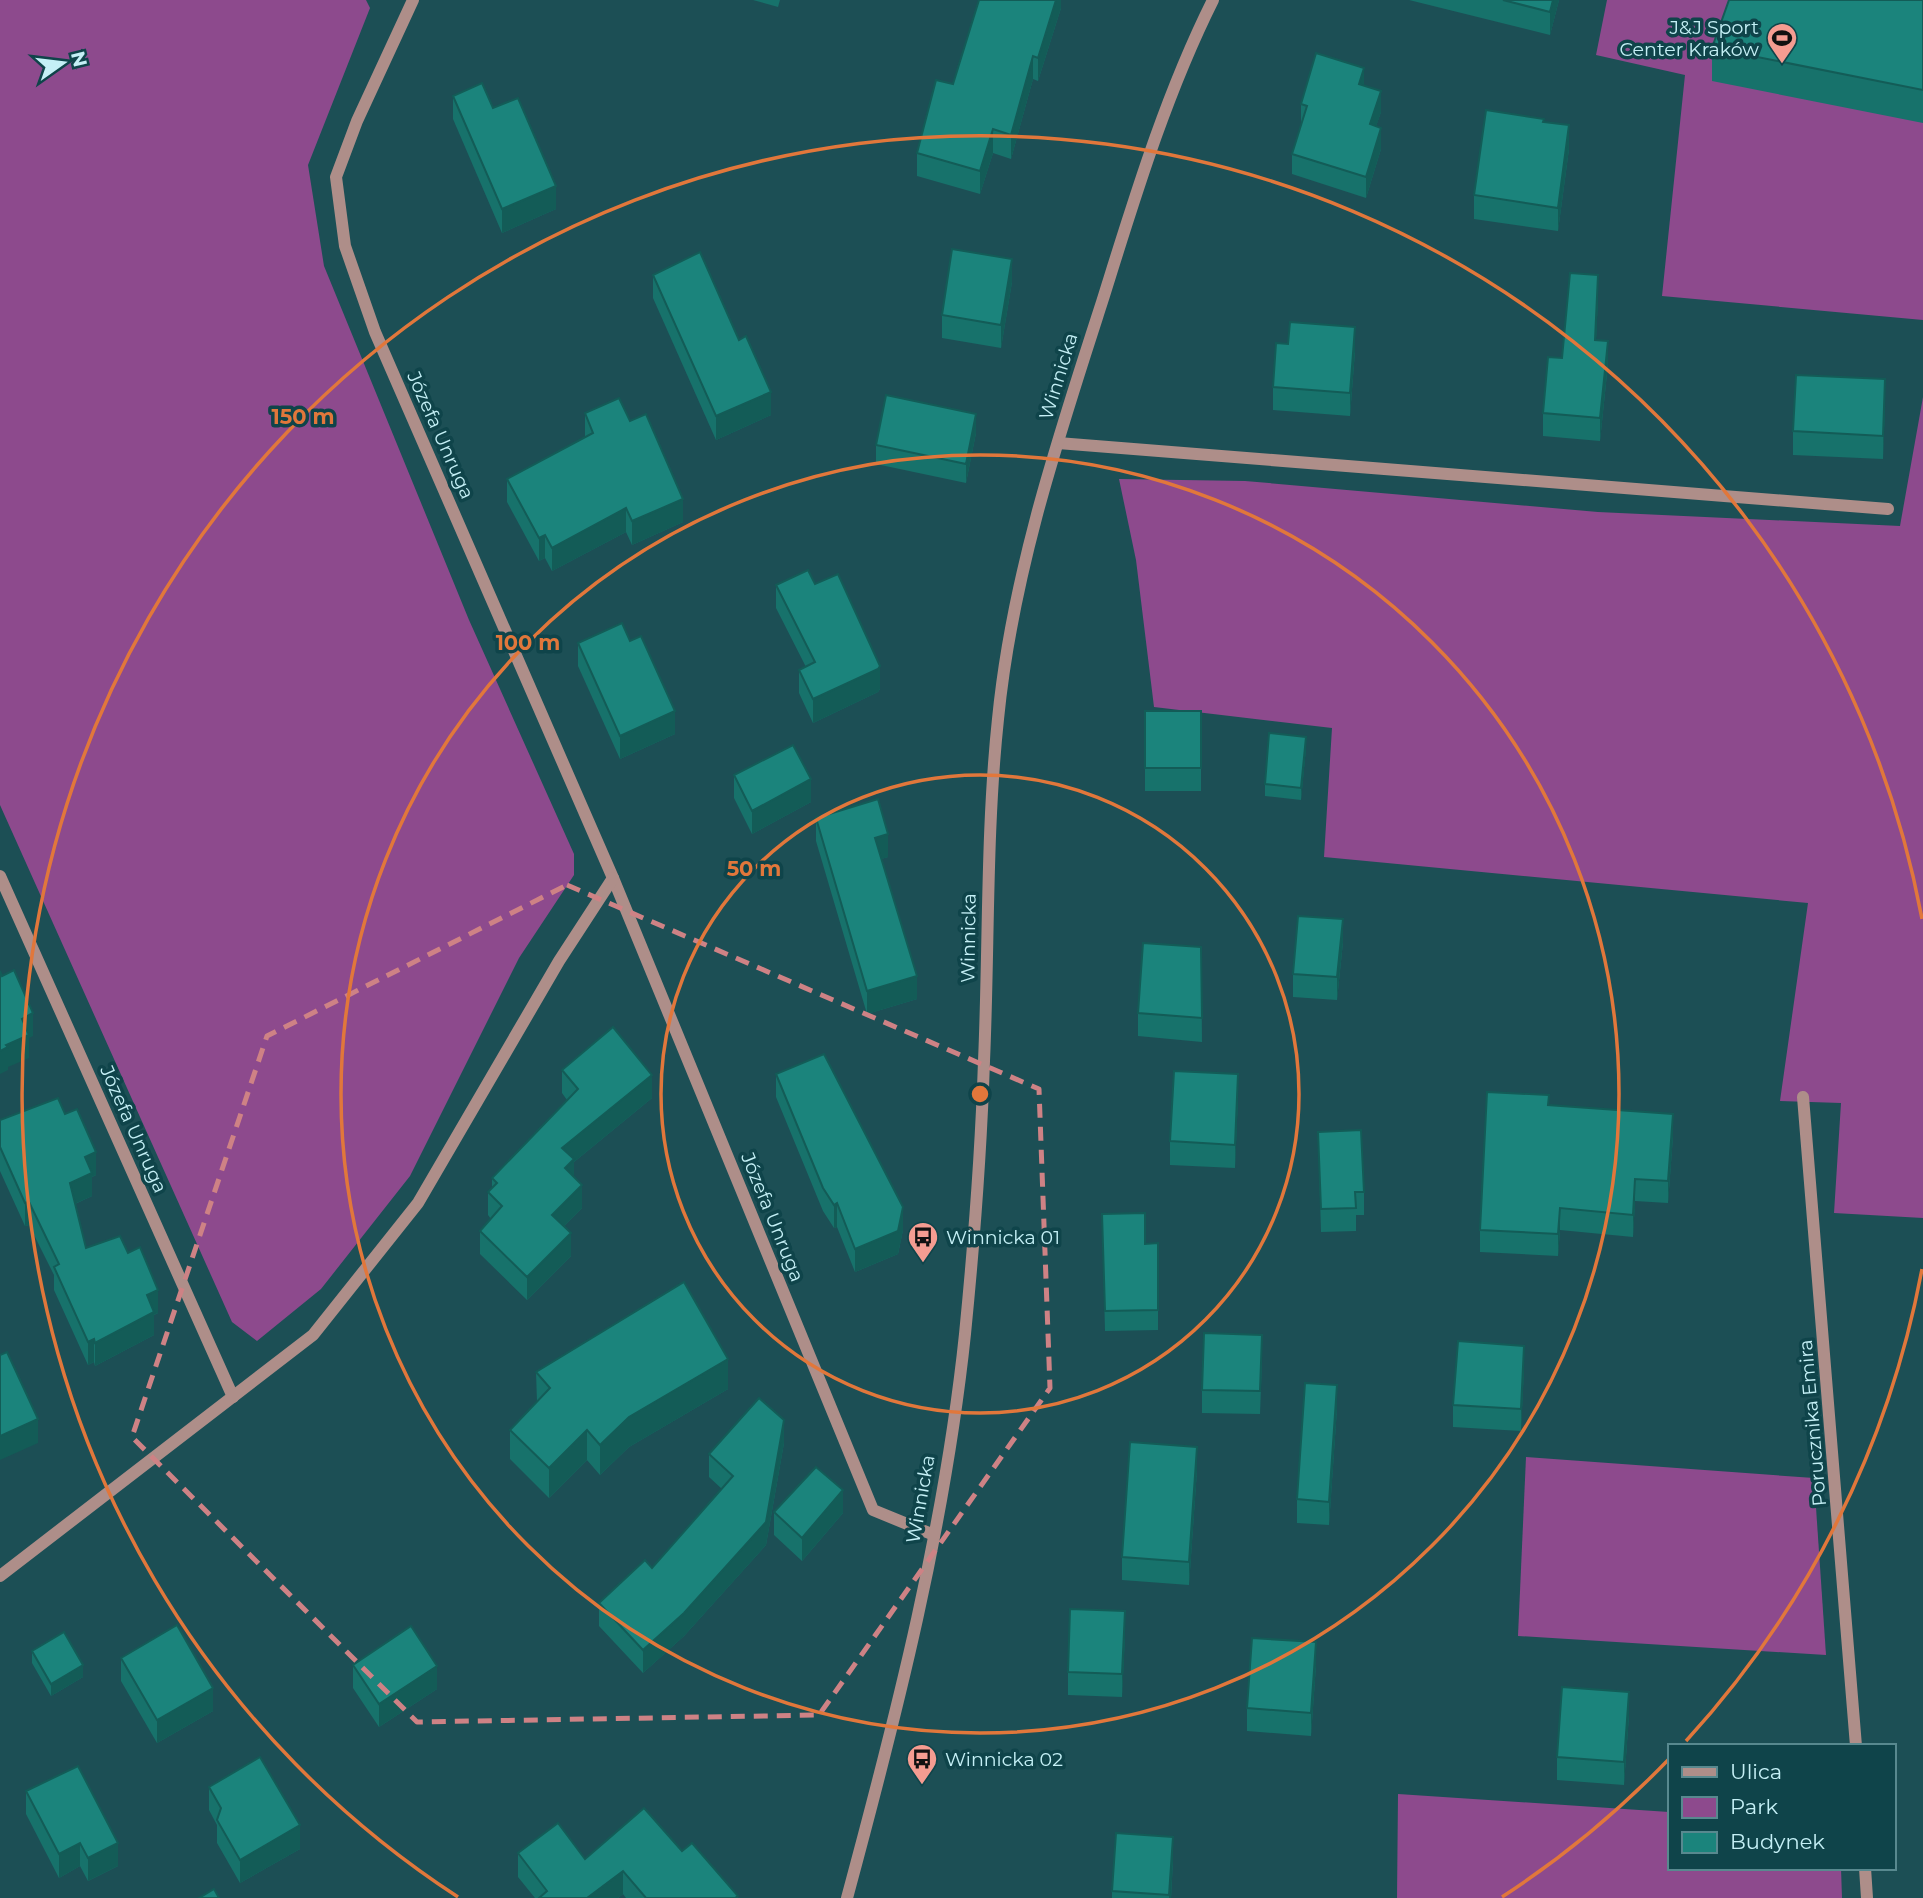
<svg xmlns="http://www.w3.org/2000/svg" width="1923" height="1898" font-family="Montserrat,sans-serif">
  <rect width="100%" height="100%" fill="#1c4f55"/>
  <g fill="#8d4a8d">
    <path d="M0,0H366L370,8L308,165L324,266L469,620L574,854V875L519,958L410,1176L321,1289L257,1341L232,1322L0,805Z"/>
    <path d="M1607,0H1923V320L1662,296L1685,75L1596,55Z"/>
    <path d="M1923,397V1218L1834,1213L1841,1103L1780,1101L1808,903L1324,857L1332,728L1154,707L1136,560L1119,479L1245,481L1598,512L1900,526Z"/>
    <path d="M1526,1457L1814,1478L1826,1655L1518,1636Z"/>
    <path d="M1398,1794L1669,1812V1868H1841L1842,1898H1397Z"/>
  </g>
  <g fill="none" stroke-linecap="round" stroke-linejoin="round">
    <g stroke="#ae8e89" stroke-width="12">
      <path d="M413,0L357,121L336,177L345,246L375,332L613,878L873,1510L934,1535"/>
      <path d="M1058,443L1888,509"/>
      <path d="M0,876L233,1397"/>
      <path d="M1803,1097L1856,1746"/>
      <path d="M0,1576L313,1335L418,1203L559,961L613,878"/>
      <path d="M1865,1868L1867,1898"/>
      <path d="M847,1898C897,1713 945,1525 965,1334C974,1243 981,1152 984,1061C989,947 986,832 998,719C1012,576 1058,438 1102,302C1134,200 1165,96 1213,0"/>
    </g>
  </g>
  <g fill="#17726b">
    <path d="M753,0H780L778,7Z"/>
    <path d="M1061,0V8L1038,81L1033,79L1011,159L993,153L980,194L917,176V153L953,84Z"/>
    <path d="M1409,0H1559L1550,35Z"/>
    <path d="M1923,0V123L1712,81V48Z"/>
    <path d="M1364,86L1381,112L1376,126L1381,149L1366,198L1292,174V154L1301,125V104Z"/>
    <path d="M453,96L493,108L556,209L502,233L453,119Z"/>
    <path d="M1544,122L1569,149L1558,231L1474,219V195Z"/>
    <path d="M653,275L771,415L716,440L653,298Z"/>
    <path d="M1012,282L1001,348L942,338V315Z"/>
    <path d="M1598,298L1596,340L1608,364L1600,441L1543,436V413L1562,358Z"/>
    <path d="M1355,351L1350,416L1273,410V387Z"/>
    <path d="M1885,402L1883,459L1793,455V431Z"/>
    <path d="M585,413L630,421L683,522L632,545L626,532L552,571L545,558L539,561L507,502V479L585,437Z"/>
    <path d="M976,433L966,483L876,464V445Z"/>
    <path d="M815,584L880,689L878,692L813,723L799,693V670L806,667L776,608V585Z"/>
    <path d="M578,643L675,734L620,759L578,666Z"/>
    <rect x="1145" y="711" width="56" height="80"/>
    <path d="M1306,748L1301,800L1265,796V784Z"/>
    <path d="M734,775L811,802L752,834L734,798Z"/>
    <path d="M816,818L888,857L881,859L917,999L867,1014L816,841Z"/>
    <path d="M1343,942L1337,1000L1293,997V974Z"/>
    <path d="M1201,947L1202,1042L1138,1036V1013Z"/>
    <path d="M562,1070L652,1098L574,1162V1177L582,1208L564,1226L571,1256L527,1300L480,1254V1231L491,1219L488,1215V1192L492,1188V1178L567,1100L562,1093Z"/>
    <path d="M776,1074L903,1230L898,1254L855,1272L837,1227L834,1228L823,1211L776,1097Z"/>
    <path d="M1238,1097L1235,1168L1170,1165V1141Z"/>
    <path d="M1549,1105L1673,1136L1668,1203L1635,1201L1633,1237L1560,1230L1558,1256L1480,1252V1230Z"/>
    <path d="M65,1114L96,1175L92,1177V1196L75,1204L86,1248L158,1313L154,1315V1335L95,1366L94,1362L88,1365L54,1290V1275L29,1225L25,1226L0,1171V1120Z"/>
    <path d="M1318,1132L1364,1192V1215H1356V1231L1321,1232Z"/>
    <path d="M1102,1214L1145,1244L1158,1243V1330L1105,1331Z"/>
    <path d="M1262,1358L1260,1414L1202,1413V1390Z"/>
    <path d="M1524,1368L1521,1431L1453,1427V1405Z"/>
    <path d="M536,1372L728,1389L629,1447L600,1475L587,1460L549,1498L510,1459V1430L537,1402Z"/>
    <path d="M1337,1408L1329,1525L1297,1523V1499Z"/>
    <path d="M784,1443L766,1545L684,1636L643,1673L599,1626V1603L652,1568L722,1489L709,1477V1454Z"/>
    <path d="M1197,1470L1189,1585L1122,1580V1557Z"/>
    <path d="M774,1512L843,1513L802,1561L774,1535Z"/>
    <path d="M1125,1635L1122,1697L1068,1695V1672Z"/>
    <path d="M32,1651L83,1677L51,1696L32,1663Z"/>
    <path d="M121,1658L213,1711L157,1743L121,1681Z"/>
    <path d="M353,1665L437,1689L379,1727L353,1688Z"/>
    <path d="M1316,1665L1311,1736L1247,1731V1708Z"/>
    <path d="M1629,1715L1624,1785L1557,1780V1757Z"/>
    <path d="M209,1787L300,1849L240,1883L217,1843V1825L209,1810Z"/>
    <path d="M26,1791L118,1866L88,1881L80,1866L59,1878L26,1814Z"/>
    <path d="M682,1851L738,1898H626L623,1894L618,1898H535L518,1877V1853L585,1859Z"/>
    <path d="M1173,1860L1171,1898H1112V1891Z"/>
  </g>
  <g fill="#135c57">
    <path d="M1056,0H1061V8L1038,81V58Z"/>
    <path d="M1553,0H1559L1550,35V12Z"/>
    <path d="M1033,56V79L1011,159V135Z"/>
    <path d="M1364,68V88L1359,84Z"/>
    <path d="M1381,91V112L1370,145V124Z"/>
    <path d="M1569,125V149L1558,231V208Z"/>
    <path d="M1381,128V149L1366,198V177Z"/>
    <path d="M993,129V153L980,194V171Z"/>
    <path d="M556,186V209L502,233V209Z"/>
    <path d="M1012,259V282L1001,348V325Z"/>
    <path d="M1598,275V298L1595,363V340Z"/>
    <path d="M1355,327V351L1350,416V393Z"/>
    <path d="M1608,341V364L1600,441V418Z"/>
    <path d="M1885,379V402L1883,459V436Z"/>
    <path d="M771,392V415L716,440V416Z"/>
    <path d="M976,414V433L966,483V464Z"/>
    <path d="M683,499V522L632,545V521Z"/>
    <path d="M626,508V532L552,571V548Z"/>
    <path d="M545,535V558L539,561V538Z"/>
    <path d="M880,666V689L878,692L813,723V699Z"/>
    <path d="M675,711V734L620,759V736Z"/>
    <path d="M1306,737V748L1301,800V788Z"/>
    <path d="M811,779V802L752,834V811Z"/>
    <path d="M888,834V857L875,861V838Z"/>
    <path d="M1343,919V942L1337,1000V977Z"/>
    <path d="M917,976V999L867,1014V991Z"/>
    <path d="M33,1013V1036L29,1038V1058L8,1067V1070L0,1074V1051L6,1045L22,1019Z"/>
    <path d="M1238,1074V1097L1235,1168V1145Z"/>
    <path d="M652,1075V1098L574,1162V1182L565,1191L562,1148Z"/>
    <path d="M1673,1114V1136L1668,1203V1181Z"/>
    <path d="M96,1152V1175L92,1177V1196L70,1206V1183L85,1157Z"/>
    <path d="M1635,1179V1201L1633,1237V1215Z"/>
    <path d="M582,1185V1208L552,1238V1215Z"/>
    <path d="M29,1202V1225L25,1226V1203Z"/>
    <path d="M837,1203V1227L834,1228V1205Z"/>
    <path d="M903,1207V1230L898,1254L855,1272V1249Z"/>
    <path d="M1560,1208V1230L1558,1256V1234Z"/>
    <path d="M571,1233V1256L527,1300V1277Z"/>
    <path d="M158,1290V1313L154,1315V1335L95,1366V1343L147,1295Z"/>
    <path d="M94,1339V1362L88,1365V1342Z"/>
    <path d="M1524,1346V1368L1521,1431V1409Z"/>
    <path d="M728,1359V1389L629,1447L600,1475V1445L629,1417Z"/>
    <path d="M1337,1385V1408L1329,1525V1502Z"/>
    <path d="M38,1419V1443L0,1460V1436Z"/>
    <path d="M784,1420V1443L766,1545L684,1636L643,1673V1650Z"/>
    <path d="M587,1430V1460L549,1498V1468Z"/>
    <path d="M1197,1447V1470L1189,1585V1562Z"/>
    <path d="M843,1490V1513L802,1561V1538Z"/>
    <path d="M1125,1611V1635L1122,1697V1674Z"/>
    <path d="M1316,1642V1665L1311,1736V1713Z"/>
    <path d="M83,1665V1677L51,1696V1684Z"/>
    <path d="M437,1666V1689L379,1727V1704Z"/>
    <path d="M213,1688V1711L157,1743V1720Z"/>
    <path d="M1629,1692V1715L1624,1785V1762Z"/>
    <path d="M300,1825V1849L240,1883V1860Z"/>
    <path d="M1173,1837V1860L1171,1898H1169Z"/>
    <path d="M80,1843V1866L59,1878V1854Z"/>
    <path d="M118,1843V1866L88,1881V1858Z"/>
    <path d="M623,1871V1894L618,1898H587Z"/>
  </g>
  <g fill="#1b847c" stroke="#135c57" stroke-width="2">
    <path d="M979,0H1056L1038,58L1033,56L1011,135L993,129L980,171L917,153L936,80L953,84Z"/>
    <path d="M1503,0H1553L1550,12Z"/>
    <path d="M1729,0H1923V90L1712,48Z"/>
    <path d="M1316,53L1364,68L1359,84L1381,91L1370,124L1381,128L1366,177L1292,154L1307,106L1301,104Z"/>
    <path d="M482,83L493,108L518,98L556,186L502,209L453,96Z"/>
    <path d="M1486,110L1544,119L1543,122L1569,125L1558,208L1474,195Z"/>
    <path d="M952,249L1012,259L1001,325L942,315Z"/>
    <path d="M700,252L739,340L746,336L771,392L716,416L653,275Z"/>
    <path d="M1570,273L1598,275L1595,340L1608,341L1600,418L1543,413L1548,357L1562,358Z"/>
    <path d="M1290,322L1355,327L1350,393L1273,387L1276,343L1288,344Z"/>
    <path d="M1796,375L1885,379L1883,436L1793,431Z"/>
    <path d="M886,395L976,414L966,464L876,445Z"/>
    <path d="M619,398L630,421L646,414L683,499L632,521L626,508L552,548L545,535L539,538L507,479L593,433L585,413Z"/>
    <path d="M808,570L815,584L838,574L880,666L878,669L813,699L799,670L815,662L776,585Z"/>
    <path d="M622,623L630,641L641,636L675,711L620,736L578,643Z"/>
    <rect x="1145" y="711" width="56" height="57"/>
    <path d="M1269,733L1306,737L1301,788L1265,784Z"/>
    <path d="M793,745L811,779L752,811L734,775Z"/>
    <path d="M878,799L888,834L875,838L917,976L867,991L816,818Z"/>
    <path d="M1298,916L1343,919L1337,977L1293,974Z"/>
    <path d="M1143,943L1201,947L1202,1018L1138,1013Z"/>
    <path d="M14,970L33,1013L22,1019L29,1035L6,1045L8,1047L0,1051V971L2,976Z"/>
    <path d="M613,1027L652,1075L562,1148L574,1159L565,1168L582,1185L552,1215L571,1233L527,1277L480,1231L502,1206L488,1192L497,1183L492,1178L578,1089L562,1070Z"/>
    <path d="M824,1054L903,1207L898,1231L855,1249L837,1203L834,1205L823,1188L776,1074Z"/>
    <path d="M1174,1071L1238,1074L1235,1145L1170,1141Z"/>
    <path d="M1487,1092L1549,1095L1548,1105L1673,1114L1668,1181L1635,1179L1633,1215L1560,1208L1558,1234L1480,1230Z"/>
    <path d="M58,1098L65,1114L77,1109L96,1152L85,1157L92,1173L70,1183L86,1248L120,1236L128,1253L140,1247L158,1290L147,1295L154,1312L95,1343L94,1339L88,1342L54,1267L59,1264L29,1202L25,1203L0,1147V1120Z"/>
    <path d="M1361,1130L1364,1192H1355L1356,1208L1321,1209L1318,1132Z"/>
    <path d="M1145,1213V1244L1158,1243V1310L1105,1311L1102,1214Z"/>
    <path d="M684,1282L728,1359L629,1417L600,1445L587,1430L549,1468L510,1430L550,1388L536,1372Z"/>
    <path d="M1204,1333L1262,1335L1260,1391L1202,1390Z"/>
    <path d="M1458,1341L1524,1346L1521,1409L1453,1405Z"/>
    <path d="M7,1352L38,1419L0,1436V1355Z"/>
    <path d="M1305,1383L1337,1385L1329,1502L1297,1499Z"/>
    <path d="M759,1398L784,1420L766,1522L684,1613L643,1650L599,1603L645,1560L652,1568L733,1476L709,1454Z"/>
    <path d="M1130,1442L1197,1447L1189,1562L1122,1557Z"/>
    <path d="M816,1467L843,1490L802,1538L774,1512Z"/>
    <path d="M1070,1609L1125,1611L1122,1674L1068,1672Z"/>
    <path d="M177,1625L213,1688L157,1720L121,1658Z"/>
    <path d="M411,1626L437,1666L379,1704L353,1665Z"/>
    <path d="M64,1632L83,1665L51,1684L32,1651Z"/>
    <path d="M1252,1638L1316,1642L1311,1713L1247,1708Z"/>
    <path d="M1562,1687L1629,1692L1624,1762L1557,1757Z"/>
    <path d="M260,1757L300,1825L240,1860L217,1820L221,1808L209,1787Z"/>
    <path d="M78,1766L118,1843L88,1858L80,1843L59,1854L26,1791Z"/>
    <path d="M644,1808L682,1851L692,1843L738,1896L735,1898H646L623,1871L587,1898H539L547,1891L518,1853L558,1823L585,1859Z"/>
    <path d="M1116,1833L1173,1837L1169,1895L1112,1891Z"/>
    <path d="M214,1889L219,1898H199Z"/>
  </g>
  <path fill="none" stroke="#ce8285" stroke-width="5" stroke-dasharray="14 9" stroke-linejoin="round" d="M567,885L1039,1089L1050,1388L819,1715L417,1722L132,1437L267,1036Z"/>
  <g fill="none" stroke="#e1773b" stroke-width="3.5">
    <circle cx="980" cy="1094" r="319"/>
    <circle cx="980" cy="1094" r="639"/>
    <path d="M1922 1269A958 958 0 0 1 1686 1741M1669 1759A958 958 0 0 1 1502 1897M458 1897A958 958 0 1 1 1922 919"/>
  </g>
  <defs>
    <g id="stadium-pin" transform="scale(1.575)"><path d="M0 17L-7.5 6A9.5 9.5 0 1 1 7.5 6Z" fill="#f59c91" stroke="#0f444a"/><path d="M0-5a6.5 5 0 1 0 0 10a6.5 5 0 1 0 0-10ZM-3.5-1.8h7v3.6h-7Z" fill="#111"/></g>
    <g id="bus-pin" transform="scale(1.575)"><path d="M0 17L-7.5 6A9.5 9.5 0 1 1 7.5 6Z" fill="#f59c91" stroke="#0f444a"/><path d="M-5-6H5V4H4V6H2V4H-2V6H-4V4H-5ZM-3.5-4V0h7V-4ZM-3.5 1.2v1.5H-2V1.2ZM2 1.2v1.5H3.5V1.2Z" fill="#111"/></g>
  </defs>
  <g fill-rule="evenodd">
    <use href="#stadium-pin" x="1782" y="38"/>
    <use href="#bus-pin" x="923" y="1237"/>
    <use href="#bus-pin" x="922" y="1759"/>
  </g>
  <g text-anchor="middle" stroke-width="7" stroke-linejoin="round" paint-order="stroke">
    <g font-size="19" fill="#c5f0f6" stroke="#0f444a" text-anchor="start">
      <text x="1759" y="34" text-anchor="end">J&amp;J Sport<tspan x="1759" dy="22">Center Kraków</tspan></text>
      <text x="946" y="1244">Winnicka 01</text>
      <text x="945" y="1766">Winnicka 02</text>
    </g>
    <g font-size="19" fill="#c5f0f6" stroke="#0f444a">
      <text transform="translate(1058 376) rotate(-73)" y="7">Winnicka</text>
      <text transform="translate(441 435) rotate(66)" y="7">Józefa Unruga</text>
      <text transform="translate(968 938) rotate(-89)" y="7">Winnicka</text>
      <text transform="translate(134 1129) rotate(66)" y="7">Józefa Unruga</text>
      <text transform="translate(773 1217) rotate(68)" y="7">Józefa Unruga</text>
      <text transform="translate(1812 1423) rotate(-95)" y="7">Porucznika Emira</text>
      <text transform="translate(920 1499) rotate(-80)" y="7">Winnicka</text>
    </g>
  </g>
  <circle cx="980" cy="1094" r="10" fill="#e1773b" stroke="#0f444a" stroke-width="3.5"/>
  <g font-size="21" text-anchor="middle" font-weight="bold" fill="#e1773b" stroke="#0f444a" stroke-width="7" stroke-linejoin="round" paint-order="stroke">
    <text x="303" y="424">150 m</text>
    <text x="528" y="650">100 m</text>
    <text x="754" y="876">50 m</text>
  </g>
  <rect x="1668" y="1744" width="228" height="126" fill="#0f444a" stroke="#58898f" stroke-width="2"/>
  <rect x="1682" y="1767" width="35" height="10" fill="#ae8e89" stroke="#58898f" stroke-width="2"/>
  <text x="1730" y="1779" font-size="21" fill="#c5f0f6">Ulica</text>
  <rect x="1682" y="1797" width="35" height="21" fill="#8d4a8d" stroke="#58898f" stroke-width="2"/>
  <text x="1730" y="1814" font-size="21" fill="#c5f0f6">Park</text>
  <rect x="1682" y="1832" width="35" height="21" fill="#1b847c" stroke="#58898f" stroke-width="2"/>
  <text x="1730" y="1849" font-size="21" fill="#c5f0f6">Budynek</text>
  <g transform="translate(63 63) rotate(76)" stroke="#0f444a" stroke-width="5" paint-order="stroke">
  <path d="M0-5L12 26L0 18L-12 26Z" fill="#c5f0f6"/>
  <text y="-10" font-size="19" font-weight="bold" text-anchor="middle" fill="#c5f0f6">N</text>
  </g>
</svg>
